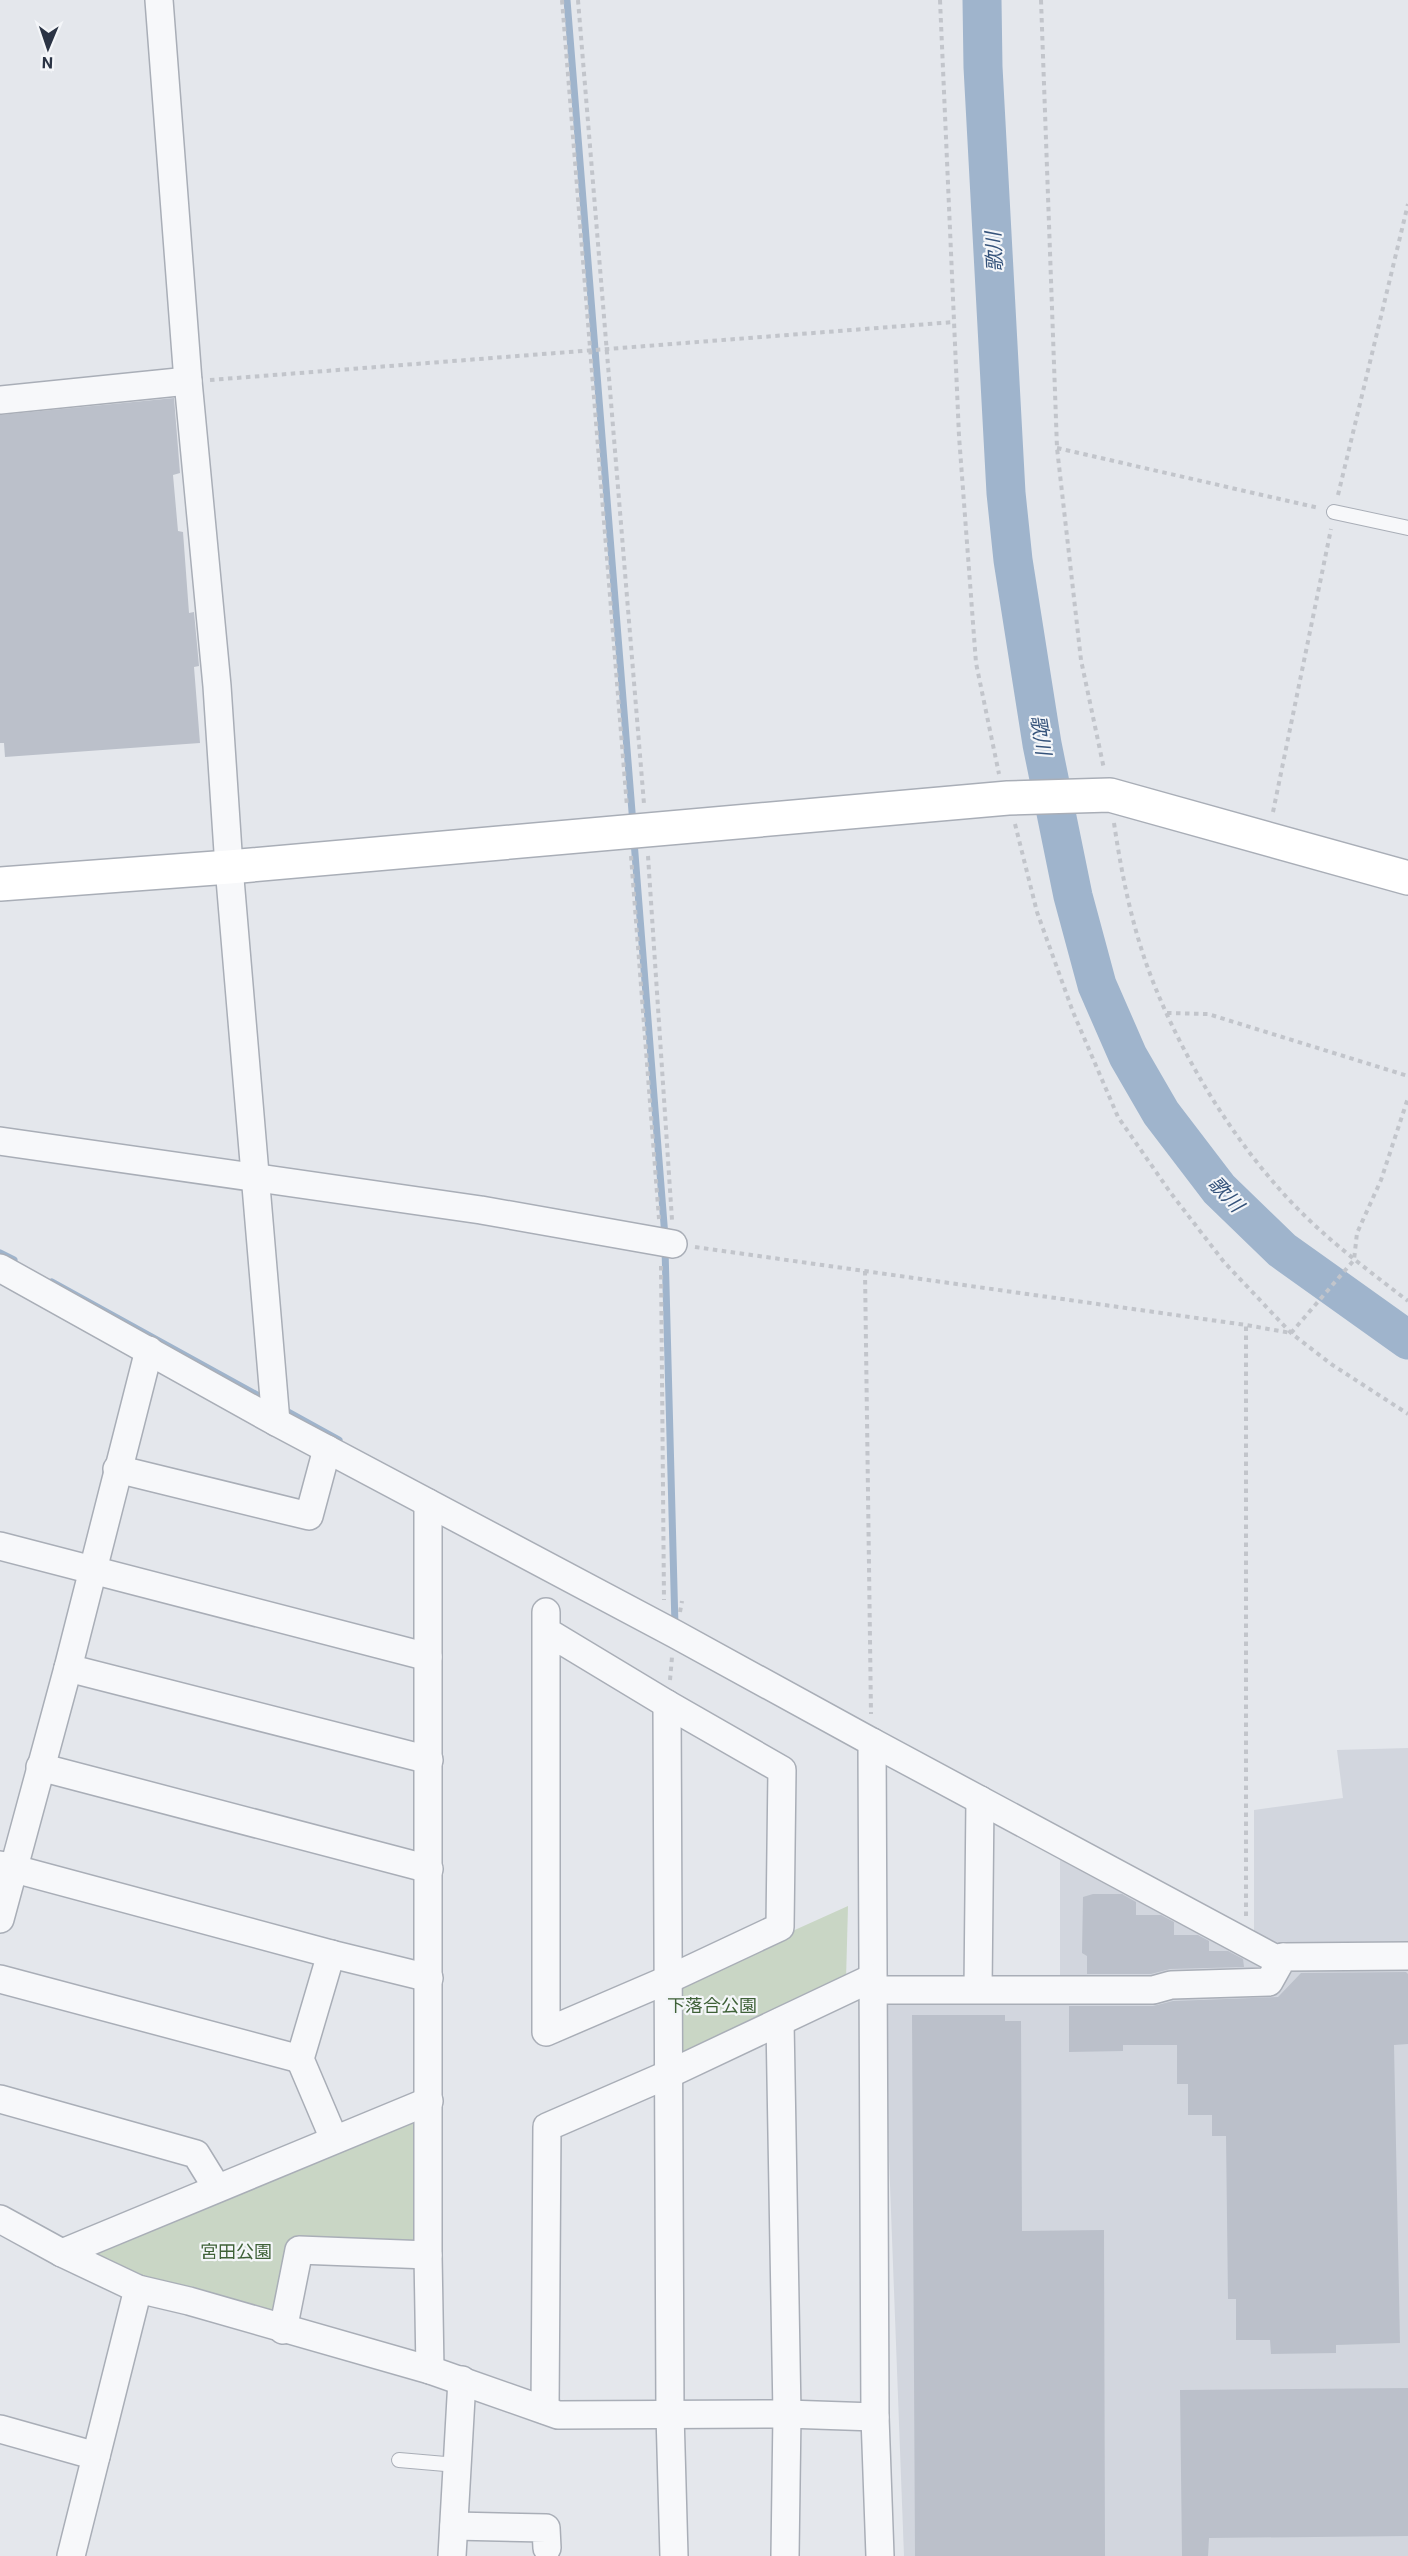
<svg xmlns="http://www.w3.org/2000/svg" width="1408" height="2556" font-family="Roboto,'Noto Sans JP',sans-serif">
  <rect width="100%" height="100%" fill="#e4e7ec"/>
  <path fill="#d2d6de" d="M1408,1748V2556H904L883,1999L1060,2005V1848L1254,1949V1810L1343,1798L1337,1750Z"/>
  <g fill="#c9d6c5">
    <path d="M848,1906L846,1980L678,2061L675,1984Z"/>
    <path d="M411,2115L422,2123L423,2245L295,2246L279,2321L99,2263V2250Z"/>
  </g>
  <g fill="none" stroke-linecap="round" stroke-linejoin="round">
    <g stroke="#9fb4cc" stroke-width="7">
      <path d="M567,0L633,824"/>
      <path d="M634,841L665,1237"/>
      <path d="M665,1248L675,1626"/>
      <path d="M0,1253L14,1260"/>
      <path d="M52,1282L268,1401"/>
      <path d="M281,1408L339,1440"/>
    </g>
    <path stroke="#9fb4cc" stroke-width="39" d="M982,0L983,67L1006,493L1013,560L1042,744L1073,896L1097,985L1128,1056L1161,1113L1219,1189L1282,1250L1408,1340"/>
  </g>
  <g fill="#bbc0ca">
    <path d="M174,398L180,473L173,475L178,531L183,532L189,613L194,612L199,666L194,667L200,743L5,757L4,743H0V415Z"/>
    <path d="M1093,1894H1122L1136,1902V1915H1161L1174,1922V1935H1198L1209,1941V1951H1228L1243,1959L1244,1967L1170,1969L1151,1974H1087V1956L1082,1953L1083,1897Z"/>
    <path d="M1406,1972L1408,1974V2044L1394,2045L1400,2343L1336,2345V2353L1271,2354L1270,2340H1236V2299H1228L1226,2136H1212V2115H1188V2084H1177V2045H1123V2051L1069,2052V2006H1153L1173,2001L1278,1997L1301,1973Z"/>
    <path d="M912,2015H1005V2021H1021L1022,2231L1104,2230L1105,2556H915Z"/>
    <path d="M1408,2388V2536L1209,2538L1208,2556H1182L1180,2390Z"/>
  </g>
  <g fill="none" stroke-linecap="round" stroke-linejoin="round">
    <g stroke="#a9aeb7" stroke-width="16">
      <g id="lane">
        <path d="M1334,512L1408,528"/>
        <path d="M399,2460L457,2465"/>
      </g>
    </g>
    <g stroke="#a9aeb7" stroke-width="30">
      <g id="street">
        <path d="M159,0L188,381L217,686L229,867L276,1422"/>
        <path d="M0,400L188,381"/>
        <path d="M0,1141L481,1210L673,1244"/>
        <path d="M0,1268L276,1422L675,1634L872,1742L875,2417L880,2556"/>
        <path d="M117,1469L309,1516L327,1449"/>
        <path d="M428,1503V2255L430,2370"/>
        <path d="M0,1546L428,1657"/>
        <path d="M546,1612V2032L667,1980L780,1927L782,1770L667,1704L546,1631"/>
        <path d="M68,1668L429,1760"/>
        <path d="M667,1704L670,2414L674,2556"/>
        <path d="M872,1742L1276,1959L1283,1957"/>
        <path d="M40,1767L429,1869"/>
        <path d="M0,1865L331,1954L429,1978"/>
        <path d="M0,1919L68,1668L149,1350"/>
        <path d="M331,1954L300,2059L334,2139"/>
        <path d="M0,1979L300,2059"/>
        <path d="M978,1989L980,1800"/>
        <path d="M873,1990H1153L1171,1985L1269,1982L1283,1957L1408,1956"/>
        <path d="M780,2022L787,2414L785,2556"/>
        <path d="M0,2099L196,2154L217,2188"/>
        <path d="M0,2219L62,2253L138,2289L189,2301L430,2370L558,2415L787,2414L875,2417"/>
        <path d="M62,2253L429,2101"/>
        <path d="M283,2330L299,2250L428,2255"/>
        <path d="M545,2410L547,2127L669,2074L872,1978"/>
        <path d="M0,2429L96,2456"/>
        <path d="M454,2526L546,2528L547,2548"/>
        <path d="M71,2556L138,2289"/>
        <path d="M452,2556L462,2380"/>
      </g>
    </g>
    <g stroke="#a9aeb7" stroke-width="36">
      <path id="secondary" d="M0,884L229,867L1008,798L1110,795L1408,878"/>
    </g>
    <g stroke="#c2c5cb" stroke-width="4" stroke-dasharray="4.5 4.5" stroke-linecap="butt">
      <path d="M562,0L627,807"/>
      <path d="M578,0L644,804"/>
      <path d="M940,0L959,436L976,663L999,774"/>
      <path d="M1041,0L1057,448L1081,660L1104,769"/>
      <path d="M210,380L954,322"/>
      <path d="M1057,448L1319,508"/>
      <path d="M1338,495L1408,204"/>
      <path d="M1273,812L1331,529"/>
      <path d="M1114,823C1121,870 1130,916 1145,960C1172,1038 1221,1122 1275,1184C1313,1229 1361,1265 1408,1301"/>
      <path d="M1015,824L1037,912L1073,1012L1118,1117L1170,1192L1224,1262L1291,1333L1331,1364L1408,1414"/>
      <path d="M631,856L659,1219"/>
      <path d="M648,856L672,1220"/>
      <path d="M1167,1013L1208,1014L1408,1076"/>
      <path d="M695,1247L1246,1325L1291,1333"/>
      <path d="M661,1266L664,1600"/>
      <path d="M865,1271L871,1714"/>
      <path d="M1291,1333L1354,1260L1357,1233L1381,1180L1408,1098"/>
      <path d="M680,1612L682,1601"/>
      <path d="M670,1680L672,1657"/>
      <path d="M1246,1916V1325"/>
    </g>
    <use href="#lane" stroke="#f7f8fa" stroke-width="14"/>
    <use href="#street" stroke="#f7f8fa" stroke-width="27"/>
    <use href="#secondary" stroke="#fff" stroke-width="33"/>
  </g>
  <g text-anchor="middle" stroke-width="4.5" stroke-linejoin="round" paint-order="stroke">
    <g font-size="18" fill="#3f6138" stroke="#f4f6f9">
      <text x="712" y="2012">下落合公園</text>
      <text x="236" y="2258">宮田公園</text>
    </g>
    <g font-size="20" font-style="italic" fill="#34527a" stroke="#f4f6f9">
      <text transform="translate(994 252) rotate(-93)" y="7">歌川</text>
      <text transform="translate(1041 735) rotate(81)" y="7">歌川</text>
      <text transform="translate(1226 1194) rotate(47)" y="7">歌川</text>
    </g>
  </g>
  <g transform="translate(48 48) rotate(182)" stroke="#f4f6f9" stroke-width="4.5" paint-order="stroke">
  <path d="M0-4.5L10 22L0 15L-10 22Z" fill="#2b3445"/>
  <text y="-9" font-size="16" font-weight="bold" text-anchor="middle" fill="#2b3445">N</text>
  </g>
</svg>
